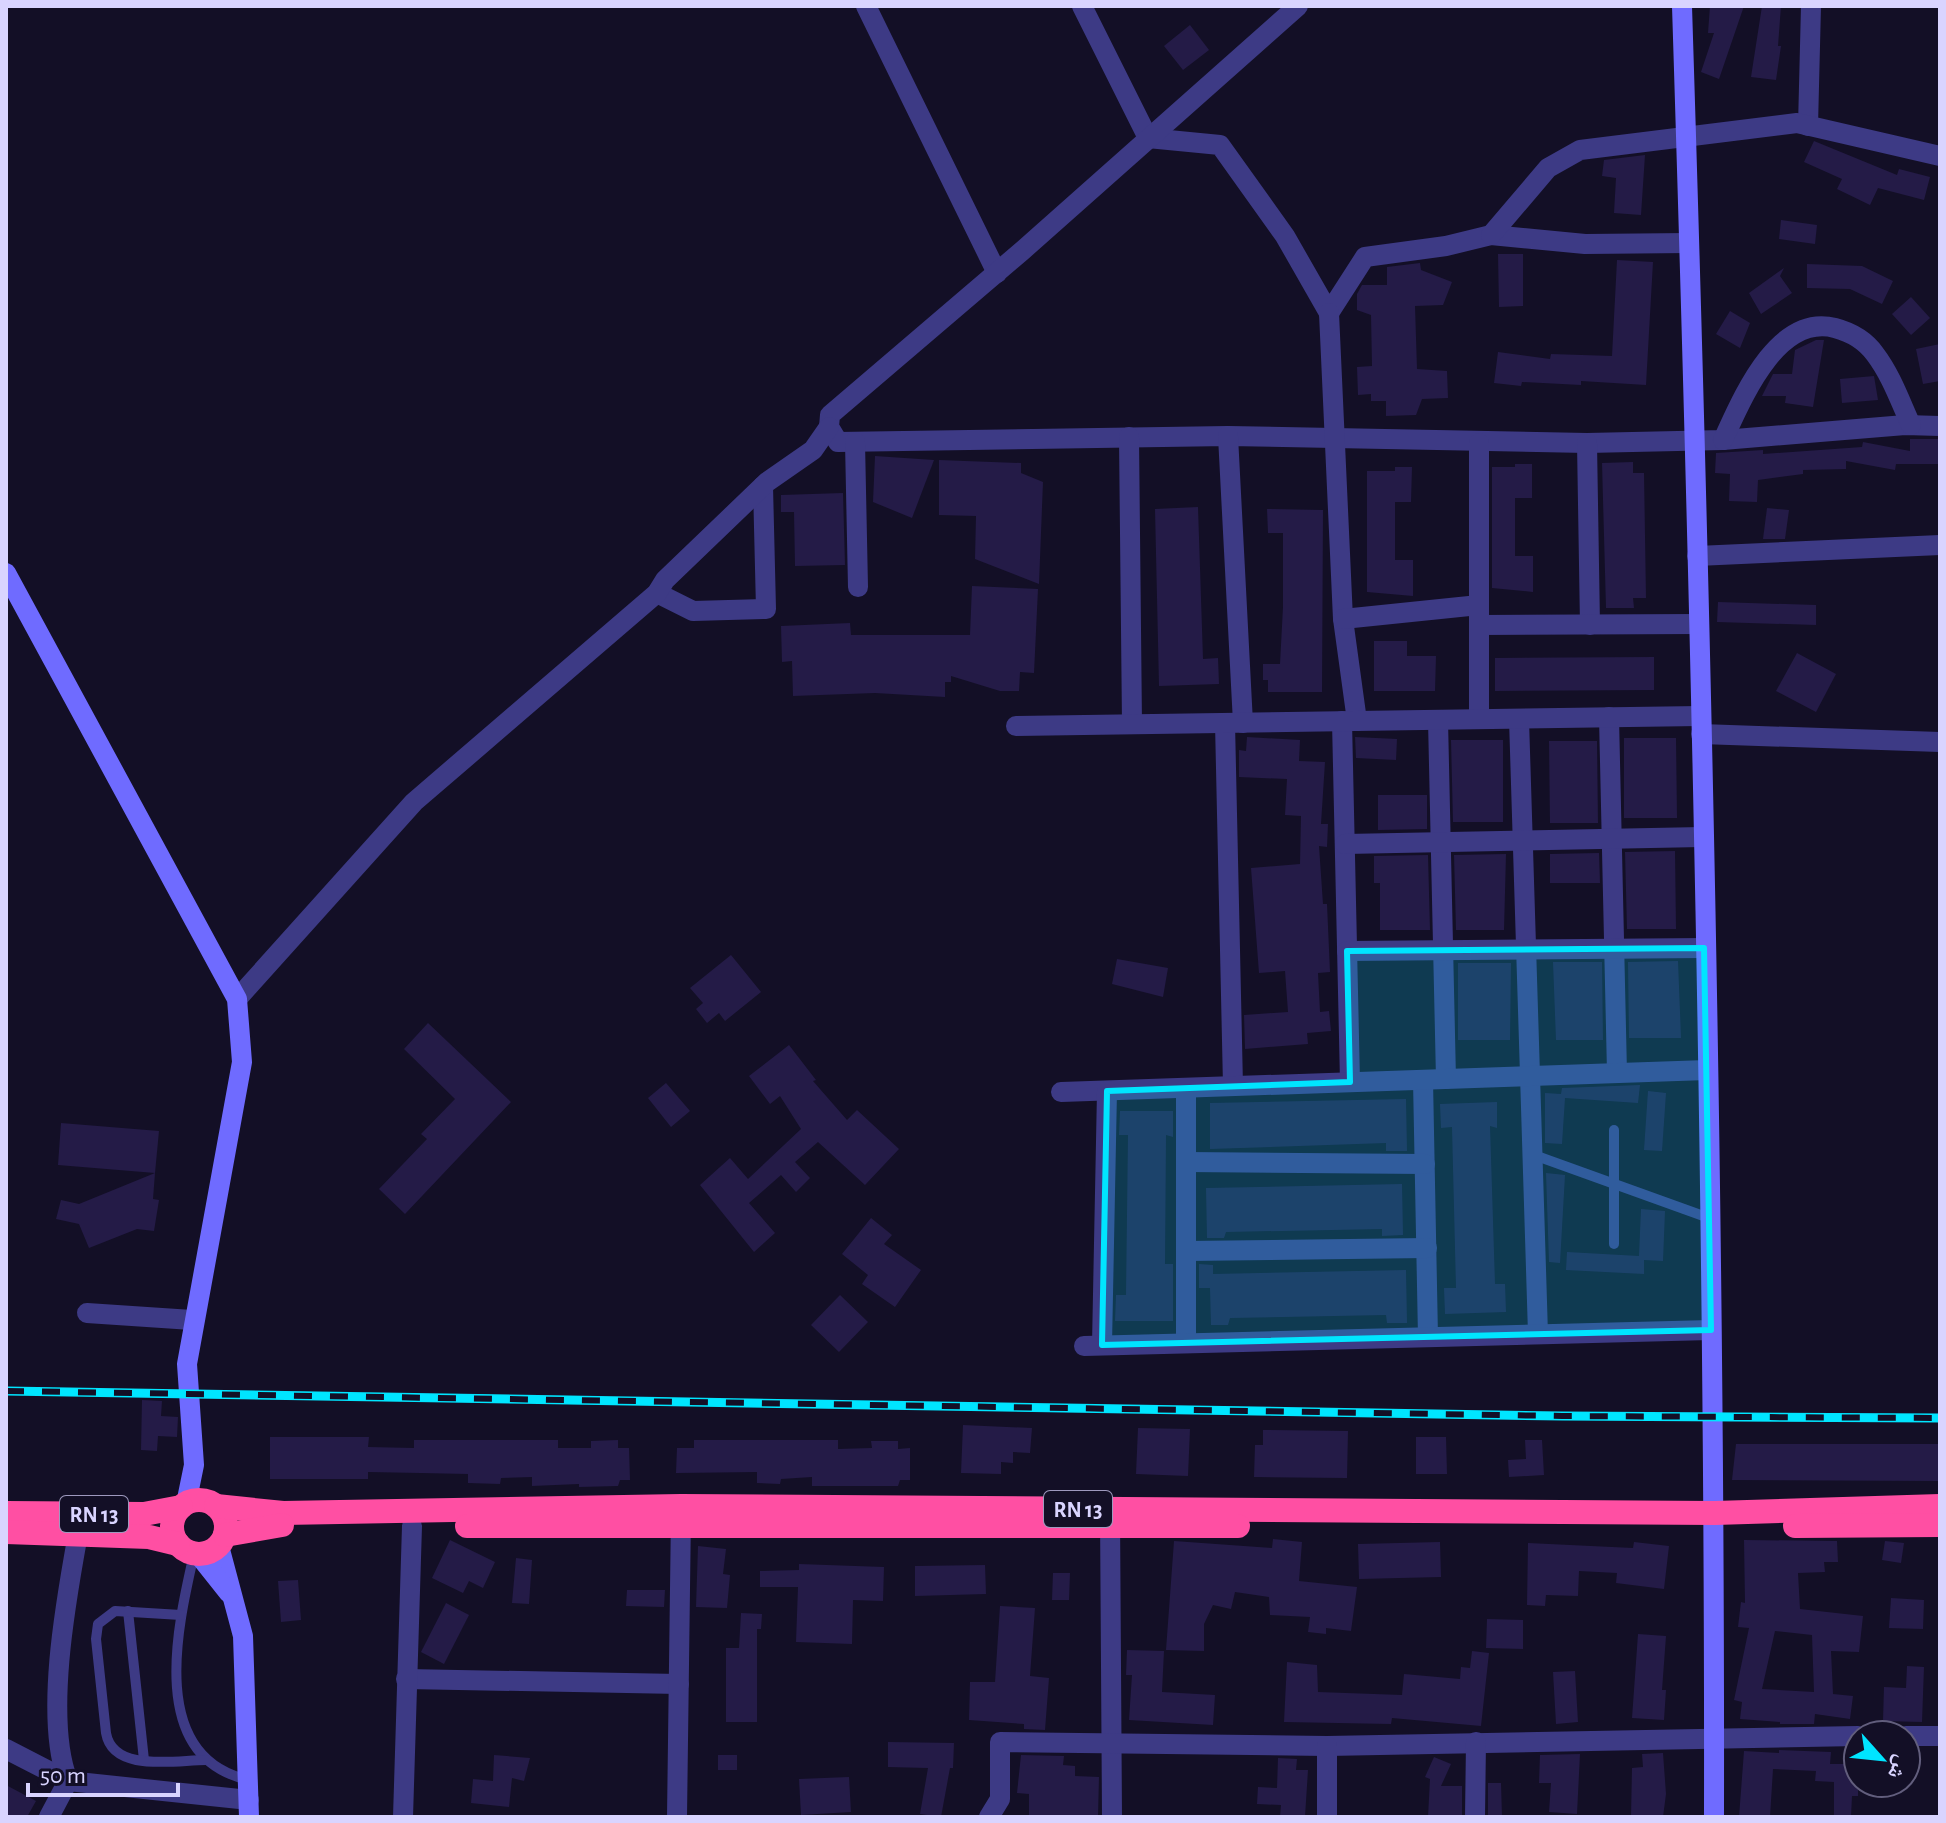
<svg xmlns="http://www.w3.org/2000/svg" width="1946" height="1823" font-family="'Alegreya Sans','Noto Naskh Arabic',sans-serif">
  <rect width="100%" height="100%" fill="#130f26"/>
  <g fill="#241b47" fill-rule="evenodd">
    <path d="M1710,6H1744L1719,79L1701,72L1714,33H1708Z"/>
    <path d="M1762,6H1781L1778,46H1781L1776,80L1751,77Z"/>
    <path d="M1190,25L1209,50L1183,70L1164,46Z"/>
    <path d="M1814,141L1897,175L1899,169L1930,177L1924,200L1878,188L1870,205L1837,189L1842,179L1804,162Z"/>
    <path d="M1645,155L1641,215L1614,213L1616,178L1602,176L1604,160Z"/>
    <path d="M1781,220L1817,225L1815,244L1779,239Z"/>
    <path d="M1498,254H1523V306L1499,307Z"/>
    <path d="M1617,260L1653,262L1646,385L1581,381V385L1522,382L1521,386L1494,383L1498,352L1550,359L1551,354L1612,356Z"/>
    <path d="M1420,263L1421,270L1452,282L1443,305L1415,306L1417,369L1447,371L1448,398L1422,399L1416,415L1386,416V401H1371V394L1358,395L1357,367L1372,366L1371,315L1357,310V294L1362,285H1387V267Z"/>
    <path d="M1807,264L1862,266L1893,281L1882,304L1850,289L1807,288Z"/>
    <path d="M1784,268L1780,276L1792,293L1761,314L1749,293Z"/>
    <path d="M1911,297L1930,318L1911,335L1892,314Z"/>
    <path d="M1730,311L1750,323L1740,348L1716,334Z"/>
    <path d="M1816,340H1824L1813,407L1785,403L1786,396H1762L1773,374H1792L1795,350Z"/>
    <path d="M1940,344V381L1923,384L1916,349Z"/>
    <path d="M1874,376L1878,400L1842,403L1840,379Z"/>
    <path d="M1910,439H1938V464H1896L1895,470L1846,461V469L1803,470V474L1758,480L1757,502L1729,501L1730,474L1715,473L1716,453L1763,450V454L1862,447L1863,442L1910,451Z"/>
    <path d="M875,456L934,460L912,518L873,502Z"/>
    <path d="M939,460L1021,463V473L1043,482L1039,584L975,559L976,516L939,515Z"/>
    <path d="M1633,462V473H1644L1646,598H1633L1634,608H1606L1602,463Z"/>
    <path d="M1515,464H1532V498H1515V556H1533V592L1492,588V467H1515Z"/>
    <path d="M1395,467H1412L1411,502H1395V560H1413V596L1367,592V471H1395Z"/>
    <path d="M843,493L845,565L795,566L794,512H781V495Z"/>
    <path d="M1198,507L1203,659L1218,658L1219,684L1159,686L1155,509Z"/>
    <path d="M1767,508L1789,510L1785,539H1763Z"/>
    <path d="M1267,509L1323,510L1322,692H1268V680H1263V664H1280L1283,607V533H1268Z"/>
    <path d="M972,586L1038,589L1034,673L1020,672L1019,691H1000L951,676V682H945V697L875,693L793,696L792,661L782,662L781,626L850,623L851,635H970Z"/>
    <path d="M1718,602L1816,605V625L1717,622Z"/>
    <path d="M1374,641H1407V656H1436L1435,691H1374Z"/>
    <path d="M1797,653L1836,674L1816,712L1776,691Z"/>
    <path d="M1654,657V690L1495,691V658Z"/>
    <path d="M1247,737L1300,740L1299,761L1325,762L1321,824H1328L1327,847L1319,846L1323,904H1327L1330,972L1318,973L1320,1012L1329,1011L1331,1031L1307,1033L1308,1044L1245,1049L1244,1015L1288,1012L1285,971L1259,973L1251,868L1300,864L1301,816L1285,815L1287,779L1239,777V750L1246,751Z"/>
    <path d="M1355,737L1397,739L1396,760L1356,758Z"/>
    <path d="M1624,738H1676L1677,818H1624Z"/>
    <path d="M1451,740H1503V822H1453Z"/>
    <path d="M1549,741H1597L1598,823H1550Z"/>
    <path d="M1378,795H1427V829L1378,830Z"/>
    <path d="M1675,851L1676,929H1627L1625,852Z"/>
    <path d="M1599,853L1600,883H1550V854Z"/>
    <path d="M1506,854L1504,930H1456L1454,855Z"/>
    <path d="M1428,855L1430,930H1380V883H1374V856Z"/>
    <path d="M731,955L761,992L725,1021L719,1013L707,1023L696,1009L703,1003L690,988Z"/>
    <path d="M1117,959L1168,968L1163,997L1112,984Z"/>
    <path d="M1678,961L1681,1038H1629L1628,962Z"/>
    <path d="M1553,962H1602L1603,1040H1556Z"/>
    <path d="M1458,963H1511L1510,1040H1458Z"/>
    <path d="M428,1023L511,1102L405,1214L379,1189L427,1139L421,1134L455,1099L404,1049Z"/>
    <path d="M789,1045L816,1080L813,1081L847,1120L857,1110L899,1149L865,1185L818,1142L795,1162L810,1178L796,1192L781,1175L749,1203L775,1233L754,1252L700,1185L730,1158L748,1179L801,1129L780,1096L770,1104L749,1076Z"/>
    <path d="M666,1083L690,1111L671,1127L648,1098Z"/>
    <path d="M1640,1085L1638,1103L1565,1098L1562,1144L1545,1143V1093L1561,1094L1562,1088Z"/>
    <path d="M1648,1091L1666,1093L1662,1151L1644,1150Z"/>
    <path d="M1406,1099L1407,1151H1386V1143L1210,1149V1103Z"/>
    <path d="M1497,1102V1128L1490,1126L1495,1284H1505L1506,1312L1445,1314L1444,1288H1456L1452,1127L1441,1128L1440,1104Z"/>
    <path d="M1120,1111H1173V1137L1166,1135L1165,1264H1173V1321H1115L1116,1295H1126L1128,1135H1119Z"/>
    <path d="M61,1123L159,1131L155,1173L58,1165Z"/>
    <path d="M155,1173L153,1199L159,1200L154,1231L137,1229L89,1248L79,1224L56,1219L61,1200L79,1204Z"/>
    <path d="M1546,1173L1565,1175L1560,1263L1549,1262Z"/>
    <path d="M1402,1184L1403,1235L1382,1236V1229L1226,1232L1224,1238H1207L1206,1188Z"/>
    <path d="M1641,1209L1665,1211L1663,1261L1644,1260V1274L1566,1270L1567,1252L1639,1256Z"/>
    <path d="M871,1218L892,1235L884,1244L921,1270L895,1307L862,1284L868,1275L842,1254Z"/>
    <path d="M1199,1264L1213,1265V1274L1406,1270L1407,1323H1387L1386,1315L1230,1318L1228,1325H1211L1210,1288H1199Z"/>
    <path d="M840,1295L868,1322L839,1352L811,1325Z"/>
    <path d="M142,1400L162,1401L161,1416L178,1417L177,1437L158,1436L157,1451L141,1450Z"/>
    <path d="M963,1425L1032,1428L1030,1453L1013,1452V1463L1001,1462V1474L961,1473Z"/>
    <path d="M1138,1428L1190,1429L1188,1476L1136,1474Z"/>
    <path d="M1263,1430L1348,1431L1347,1478L1254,1477L1255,1445H1263Z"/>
    <path d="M270,1437H369L368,1447L414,1448V1440H558V1448H591V1441L618,1440V1448H629L630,1480H620L618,1486L579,1487V1484L532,1486V1477L501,1478L500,1484L468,1483V1474L421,1473L368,1472V1479H270Z"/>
    <path d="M1416,1437H1446L1447,1474H1416Z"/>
    <path d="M694,1440H838V1449L872,1448L871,1441H898V1449L910,1448V1480H900L898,1486H812V1477L781,1479L780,1484L757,1483V1472L676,1473L677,1448H694Z"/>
    <path d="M1525,1440H1542L1544,1475L1509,1477L1508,1460L1526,1459Z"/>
    <path d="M1736,1444H1940V1481L1732,1480Z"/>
    <path d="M1273,1539L1302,1542L1299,1581L1357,1587L1351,1631L1326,1628V1634L1308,1632L1310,1617L1270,1615L1269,1597L1235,1592L1231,1609L1213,1605L1204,1624V1651L1166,1650L1174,1541L1272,1548Z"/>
    <path d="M450,1540L495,1562L483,1588L469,1581L463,1593L432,1578Z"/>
    <path d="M1744,1540L1837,1541L1838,1562H1824L1825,1572L1798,1573L1800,1609L1863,1616L1859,1652L1831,1651L1833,1694L1853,1696L1850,1719L1815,1714L1814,1724H1780V1722L1740,1719L1742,1702L1734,1700L1749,1628L1738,1627L1741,1602L1745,1603ZM1775,1631L1812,1635L1814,1692L1762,1689Z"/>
    <path d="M1885,1541L1904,1543L1901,1563L1882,1560Z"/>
    <path d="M1440,1542L1441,1577L1359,1579L1358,1544Z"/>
    <path d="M1634,1542L1669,1546L1664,1589L1616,1583L1617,1573L1579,1571L1578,1596L1546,1595L1545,1606L1527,1605L1528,1543L1633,1548Z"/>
    <path d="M698,1546L726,1549L723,1574L730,1575L727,1608L696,1607Z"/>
    <path d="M516,1558L532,1560L529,1604L512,1603Z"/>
    <path d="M799,1564L884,1567L883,1601L853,1600L852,1644L796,1642L798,1587H760V1571L799,1570Z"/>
    <path d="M985,1565L986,1594L915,1596V1566Z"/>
    <path d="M1053,1573H1070L1069,1600H1052Z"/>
    <path d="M298,1580L301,1620L281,1622L278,1581Z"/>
    <path d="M627,1590H665L664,1607L626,1606Z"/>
    <path d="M1891,1598L1924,1600L1923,1629L1889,1628Z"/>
    <path d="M446,1603L469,1615L444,1664L421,1652Z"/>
    <path d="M1000,1606L1035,1608L1030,1676L1049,1678L1045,1730L1024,1729V1724L969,1720L970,1682H995Z"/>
    <path d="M741,1613L762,1614L761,1629H757V1722H726V1648H739Z"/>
    <path d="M1487,1619L1523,1620V1649L1486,1648Z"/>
    <path d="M1638,1634L1666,1636L1662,1690H1666L1664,1720L1632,1718Z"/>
    <path d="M1127,1650L1164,1651L1162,1692L1215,1695L1213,1725L1129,1720L1132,1675H1126Z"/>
    <path d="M1472,1651L1489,1653L1481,1726L1392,1718L1391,1724L1284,1722L1287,1662L1317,1665L1318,1692L1402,1695L1404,1674L1460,1679L1461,1667L1470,1668Z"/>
    <path d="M1907,1666L1924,1667L1922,1722L1883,1721L1884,1687L1906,1688Z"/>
    <path d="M1575,1671L1578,1722L1556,1724L1553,1672Z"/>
    <path d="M888,1742L954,1743L953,1768H950L941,1817L920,1814L928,1768L888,1767Z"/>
    <path d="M1779,1750L1831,1752L1830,1764H1858V1796H1852L1851,1817H1834V1782L1815,1781L1816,1771L1773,1769L1770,1817H1739L1744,1751L1779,1753Z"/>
    <path d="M1663,1753L1666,1794L1663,1817H1631L1632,1768L1643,1767L1642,1754Z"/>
    <path d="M1580,1754L1577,1814L1549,1812L1551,1783H1539L1540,1755Z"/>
    <path d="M494,1755L530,1758L524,1781L512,1778L509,1807L471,1803L473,1779L493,1781Z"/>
    <rect x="718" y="1755" width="19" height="15"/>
    <path d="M1021,1755L1064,1756L1063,1765L1075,1766V1776L1099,1777L1098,1817H1029V1794L1017,1793Z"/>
    <path d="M1434,1757L1451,1764L1441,1786H1462V1817H1428L1430,1779L1425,1777Z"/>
    <path d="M1278,1758L1297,1759L1296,1770H1308L1305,1817H1280L1281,1805L1257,1804L1258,1787L1277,1788Z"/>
    <path d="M849,1777L851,1812L801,1815L799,1779Z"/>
    <path d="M1488,1783H1501L1502,1817H1488Z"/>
    <path d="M6,1785L36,1801L27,1817H6Z"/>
  </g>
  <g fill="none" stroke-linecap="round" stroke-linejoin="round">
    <g stroke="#3d3a85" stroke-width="10">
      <path d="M1534,1155L1709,1218"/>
      <path d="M1614,1244V1130"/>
      <path d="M194,1554C177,1628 147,1758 249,1780"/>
      <path d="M128,1611L144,1760"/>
      <path d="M181,1615L115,1611L98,1624L96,1639L106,1733C113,1773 175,1760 206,1760"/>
    </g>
    <g stroke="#3d3a85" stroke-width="20">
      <path d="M866,6L997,273"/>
      <path d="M1082,6L1148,138L1220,145L1285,236L1329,313L1365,257L1446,246L1491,235L1585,244L1689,243"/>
      <path d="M1298,6L1022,251L830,415L829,427L838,442L1228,436L1587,443L1723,440L1905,425L1940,426"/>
      <path d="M1808,126L1811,6"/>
      <path d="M1491,235L1548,168L1580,150L1797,123L1940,156"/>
      <path d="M1329,313L1343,619L1357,721"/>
      <path d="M1228,436L1243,723"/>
      <path d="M1129,437L1132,724"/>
      <path d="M1723,440C1742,399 1777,313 1835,328C1850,332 1865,340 1875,354C1891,375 1900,401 1911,425"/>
      <path d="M855,442L858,587"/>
      <path d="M1587,443L1590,625"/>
      <path d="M1697,556L1940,545"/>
      <path d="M657,593L693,611L766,609L763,486"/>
      <path d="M1343,619L1479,605"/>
      <path d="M1479,625L1698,624"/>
      <path d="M1609,717L1617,1073"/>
      <path d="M1479,719V443"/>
      <path d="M1519,719L1538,1334"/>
      <path d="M1438,720L1446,1079"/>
      <path d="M1342,721L1350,1082"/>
      <path d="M1225,723L1233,1086"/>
      <path d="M1016,726L1700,716"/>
      <path d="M1701,734L1940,742"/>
      <path d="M1345,844L1702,837"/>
      <path d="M1347,951L1704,948"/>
      <path d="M237,999L414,802L657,593L665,580L767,482L813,450L829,427"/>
      <path d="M1423,1080L1428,1337"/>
      <path d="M1061,1092L1707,1070"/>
      <path d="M1186,1162L1425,1164"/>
      <path d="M1186,1251L1427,1248"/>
      <path d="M87,1313L192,1320"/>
      <path d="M1186,1343V1088"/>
      <path d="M1102,1345L1107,1091"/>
      <path d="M1084,1346L1711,1330"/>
      <path d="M1110,1513L1112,1817"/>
      <path d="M406,1679L679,1684"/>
      <path d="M1906,1736H1940"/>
      <path d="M6,1749L68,1781L249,1800"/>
      <path d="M49,1817L68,1781C44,1719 66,1600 78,1534"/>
      <path d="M403,1817L412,1526"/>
      <path d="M677,1817L681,1513"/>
      <path d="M989,1817L1000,1799V1742L1327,1746L1858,1736"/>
      <path d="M1327,1817V1746"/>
      <path d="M1475,1817L1476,1742"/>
    </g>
    <g stroke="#6f6bff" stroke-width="20">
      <path d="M1682,6C1701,609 1715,1213 1714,1817"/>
      <path d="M6,573L237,999L242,1062L187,1364L194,1465L186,1504"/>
      <path d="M219,1546L243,1636L249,1817"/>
      <path d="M198,1554L229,1593"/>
    </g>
    <g stroke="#ff4fa3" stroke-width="24">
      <circle cx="199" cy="1527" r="27"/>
      <path d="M216,1506L283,1513L681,1506L1715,1513L1940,1506"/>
      <path d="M6,1513L144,1514L181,1507"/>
      <path d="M467,1526H1238"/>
      <path d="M1795,1526L1940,1525"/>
      <path d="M6,1532L149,1537L178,1544"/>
      <path d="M225,1535L282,1525"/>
    </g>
    <g stroke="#00e5ff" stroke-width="9">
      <path id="rail" d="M6,1391L1562,1416L1940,1418"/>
    </g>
    <use href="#rail" stroke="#130f26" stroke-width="6" stroke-dasharray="18" stroke-linecap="butt"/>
  </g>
  <path fill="#00e5ff" fill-opacity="0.2" stroke="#00e5ff" stroke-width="6" stroke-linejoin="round" d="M1704,948L1711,1330L1102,1345L1107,1091L1350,1082L1347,951Z"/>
  <g text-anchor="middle" stroke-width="6" stroke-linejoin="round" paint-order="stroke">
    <g fill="#130f26" stroke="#9e99be" stroke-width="2">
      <rect x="1044" y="1491" width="68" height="36" rx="6"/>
      <rect x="60" y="1496" width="68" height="36" rx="6"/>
    </g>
    <g font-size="22" font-weight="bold" fill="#d9d4ff">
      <text x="1078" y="1517">RN 13</text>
      <text x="94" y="1522">RN 13</text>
    </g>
  </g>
  <rect width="1946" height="1823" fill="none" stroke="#d9d4ff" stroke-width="16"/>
  <g transform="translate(1882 1759) rotate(117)"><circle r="38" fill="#130f26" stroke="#625e7d" stroke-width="2"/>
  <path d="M0-6L14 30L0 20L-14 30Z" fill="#00e5ff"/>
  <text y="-12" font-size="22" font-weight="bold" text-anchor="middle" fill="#d9d4ff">ش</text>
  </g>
  <path d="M28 1783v12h150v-12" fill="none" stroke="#d9d4ff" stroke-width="4"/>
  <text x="40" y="1783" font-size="24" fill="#d9d4ff" stroke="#130f26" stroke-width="6" paint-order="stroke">50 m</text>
</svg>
